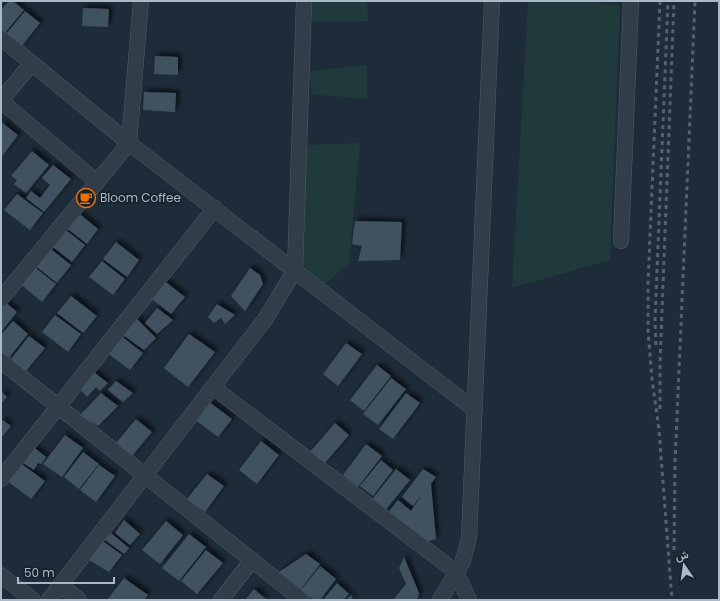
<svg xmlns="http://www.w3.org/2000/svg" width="720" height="601" font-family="Poppins,Vazirmatn,sans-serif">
  <defs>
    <filter id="shadow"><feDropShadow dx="3.5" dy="-3.5" stdDeviation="2" flood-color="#0009"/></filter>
  </defs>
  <rect width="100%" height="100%" fill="#1e2c39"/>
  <g fill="#20393a">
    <path d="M311,1H367L368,21H310Z"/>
    <path d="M528,1H589L620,6L610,260L512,288Z"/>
    <path d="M367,65V99L312,94L309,71Z"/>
    <path d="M360,143L349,263L324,285L301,266L305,145Z"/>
  </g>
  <g fill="#405161" filter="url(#shadow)">
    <path d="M9,1H13L24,10L4,34L1,32V10Z"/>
    <path d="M83,8L109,9L108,27L82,26Z"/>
    <path d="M25,11L40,23L21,47L6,34Z"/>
    <path d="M155,56L178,57V75L154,74Z"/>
    <path d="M144,92L176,93L175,112L143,110Z"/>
    <path d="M1,122L18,135L1,158Z"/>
    <path d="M32,151L49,165L26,193L14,184L17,180L11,176Z"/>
    <path d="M53,165L71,179L44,212L26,198L31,191L40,198L50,185L42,178Z"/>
    <path d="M17,194L43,213L30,230L4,210Z"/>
    <path d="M76,211L98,229L87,244L64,226Z"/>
    <path d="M355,221L402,222L400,260L358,261L362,246L352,244Z"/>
    <path d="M62,227L85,245L72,262L49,244Z"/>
    <path d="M116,242L139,260L127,277L103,259Z"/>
    <path d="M47,246L71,265L57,283L33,264Z"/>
    <path d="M102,261L125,279L113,295L89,277Z"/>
    <path d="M32,265L56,284L42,302L18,282Z"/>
    <path d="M250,268L260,275L263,284L245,311L231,296Z"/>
    <path d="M162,279L185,297L171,314L148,296Z"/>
    <path d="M71,296L97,316L83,333L57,313Z"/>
    <path d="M3,300L17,312L1,332V302Z"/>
    <path d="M217,304L235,315L225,324L221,318L214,323L208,317Z"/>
    <path d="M157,308L173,320L157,334L145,323Z"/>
    <path d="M55,315L81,334L68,352L42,332Z"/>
    <path d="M134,316L156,338L144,350L120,333Z"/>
    <path d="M13,321L28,334L8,359L1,353V335Z"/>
    <path d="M189,334L215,352L188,387L164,368Z"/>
    <path d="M120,335L143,353L130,370L106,352Z"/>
    <path d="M29,336L45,348L26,371L11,359Z"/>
    <path d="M346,343L362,354L338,386L323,374Z"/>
    <path d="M377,365L391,376L364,411L350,400Z"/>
    <path d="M91,370L108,383L100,391L96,387L87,397L78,387Z"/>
    <path d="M391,378L406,389L378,425L363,414Z"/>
    <path d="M116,381L133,393L123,402L108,390Z"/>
    <path d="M1,391L7,397L1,404Z"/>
    <path d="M101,393L118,406L98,426L80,415Z"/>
    <path d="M406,393L420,403L393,439L379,429Z"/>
    <path d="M208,401L232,419L218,437L194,419Z"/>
    <path d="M1,419L11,426L1,438Z"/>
    <path d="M136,419L152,432L132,456L116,443Z"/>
    <path d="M335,423L349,435L324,464L310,452Z"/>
    <path d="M65,435L83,448L62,477L43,464Z"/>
    <path d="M261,441L279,455L257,484L239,470Z"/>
    <path d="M366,444L382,456L358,487L343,475Z"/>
    <path d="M31,445L46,457L41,464L38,463L34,470L22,462Z"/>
    <path d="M83,452L99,464L79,489L64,477Z"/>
    <path d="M381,460L393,470L373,496L360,486Z"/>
    <path d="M19,462L45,481L31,499L6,480Z"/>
    <path d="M99,465L115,476L96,502L80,490Z"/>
    <path d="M396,469L410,480L383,513L370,502Z"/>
    <path d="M423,469L436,477L431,484L436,539L422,543L387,514L398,500L411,511L424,492L413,506L402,497Z"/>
    <path d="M207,474L224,486L205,512L187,499Z"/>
    <path d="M124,520L140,534L130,545L115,533Z"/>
    <path d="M166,521L183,535L160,564L142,550Z"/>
    <path d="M111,533L129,548L124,554L105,540Z"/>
    <path d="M189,534L206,547L179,581L162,568Z"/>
    <path d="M100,539L122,555L109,572L84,557Z"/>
    <path d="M206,550L223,563L197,594L181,581Z"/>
    <path d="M306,554L320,564L301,589L279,572Z"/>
    <path d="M404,557L419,593L417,600H393L406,584L399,568Z"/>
    <path d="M320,566L336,579L320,600H314L301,590Z"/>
    <path d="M124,578L148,595L144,600H107Z"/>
    <path d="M337,583L349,594L343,600H323Z"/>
    <path d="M254,589L267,600H245Z"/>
    <path d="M351,595L353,600H346Z"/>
  </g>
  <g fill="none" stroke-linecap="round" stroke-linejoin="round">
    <g stroke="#4f5b67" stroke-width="16">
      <g id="minor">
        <path d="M1,38L129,143L475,410"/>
        <path d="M1,100L32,63"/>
        <path d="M1,101L97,182"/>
        <path d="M621,241L631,1"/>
        <path d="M1,299L129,143L141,1"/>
        <path d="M1,361L302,600"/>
        <path d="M214,388L456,572L469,600"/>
        <path d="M1,479L215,208"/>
        <path d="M1,575L33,600"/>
        <path d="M61,585L79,600"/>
        <path d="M49,600L266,318L295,270L304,1"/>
        <path d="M221,600L252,560"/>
        <path d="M440,600L463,561L469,538L492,1"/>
      </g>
    </g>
    <use href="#minor" stroke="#313d49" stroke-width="15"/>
    <g stroke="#536271" stroke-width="3" stroke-dasharray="4 4" stroke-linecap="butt">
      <path d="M660,1L648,283V331L652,379L659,430L672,600"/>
      <path d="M656,345L655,320L668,1"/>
      <path d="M660,409V363L674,1"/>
      <path d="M674,550L675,463L695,1"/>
    </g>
  </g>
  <defs>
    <g id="cafe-ring" transform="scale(1)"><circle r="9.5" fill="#17222d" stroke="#e8710a" stroke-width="1.5"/><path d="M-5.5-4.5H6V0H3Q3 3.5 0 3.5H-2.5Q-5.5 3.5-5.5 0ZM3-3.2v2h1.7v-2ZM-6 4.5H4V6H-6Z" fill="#e8710a"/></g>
  </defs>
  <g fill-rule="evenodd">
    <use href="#cafe-ring" x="86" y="198"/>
  </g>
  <g text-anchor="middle" stroke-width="3.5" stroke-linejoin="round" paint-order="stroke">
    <g font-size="12" fill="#abb8c6" stroke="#17222d" text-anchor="start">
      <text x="100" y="202">Bloom Coffee</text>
    </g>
  </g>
  <rect width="720" height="601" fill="none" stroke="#abb8c6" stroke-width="4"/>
  <g transform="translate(684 565) rotate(347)" stroke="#17222d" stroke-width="3" paint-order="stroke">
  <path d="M0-3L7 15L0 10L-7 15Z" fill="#abb8c6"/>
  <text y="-6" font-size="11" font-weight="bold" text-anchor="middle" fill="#abb8c6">ش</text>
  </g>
  <path d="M18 577v6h96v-6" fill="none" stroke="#abb8c6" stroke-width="2"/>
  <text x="24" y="577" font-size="12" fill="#abb8c6" stroke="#17222d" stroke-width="3" paint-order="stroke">50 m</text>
</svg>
